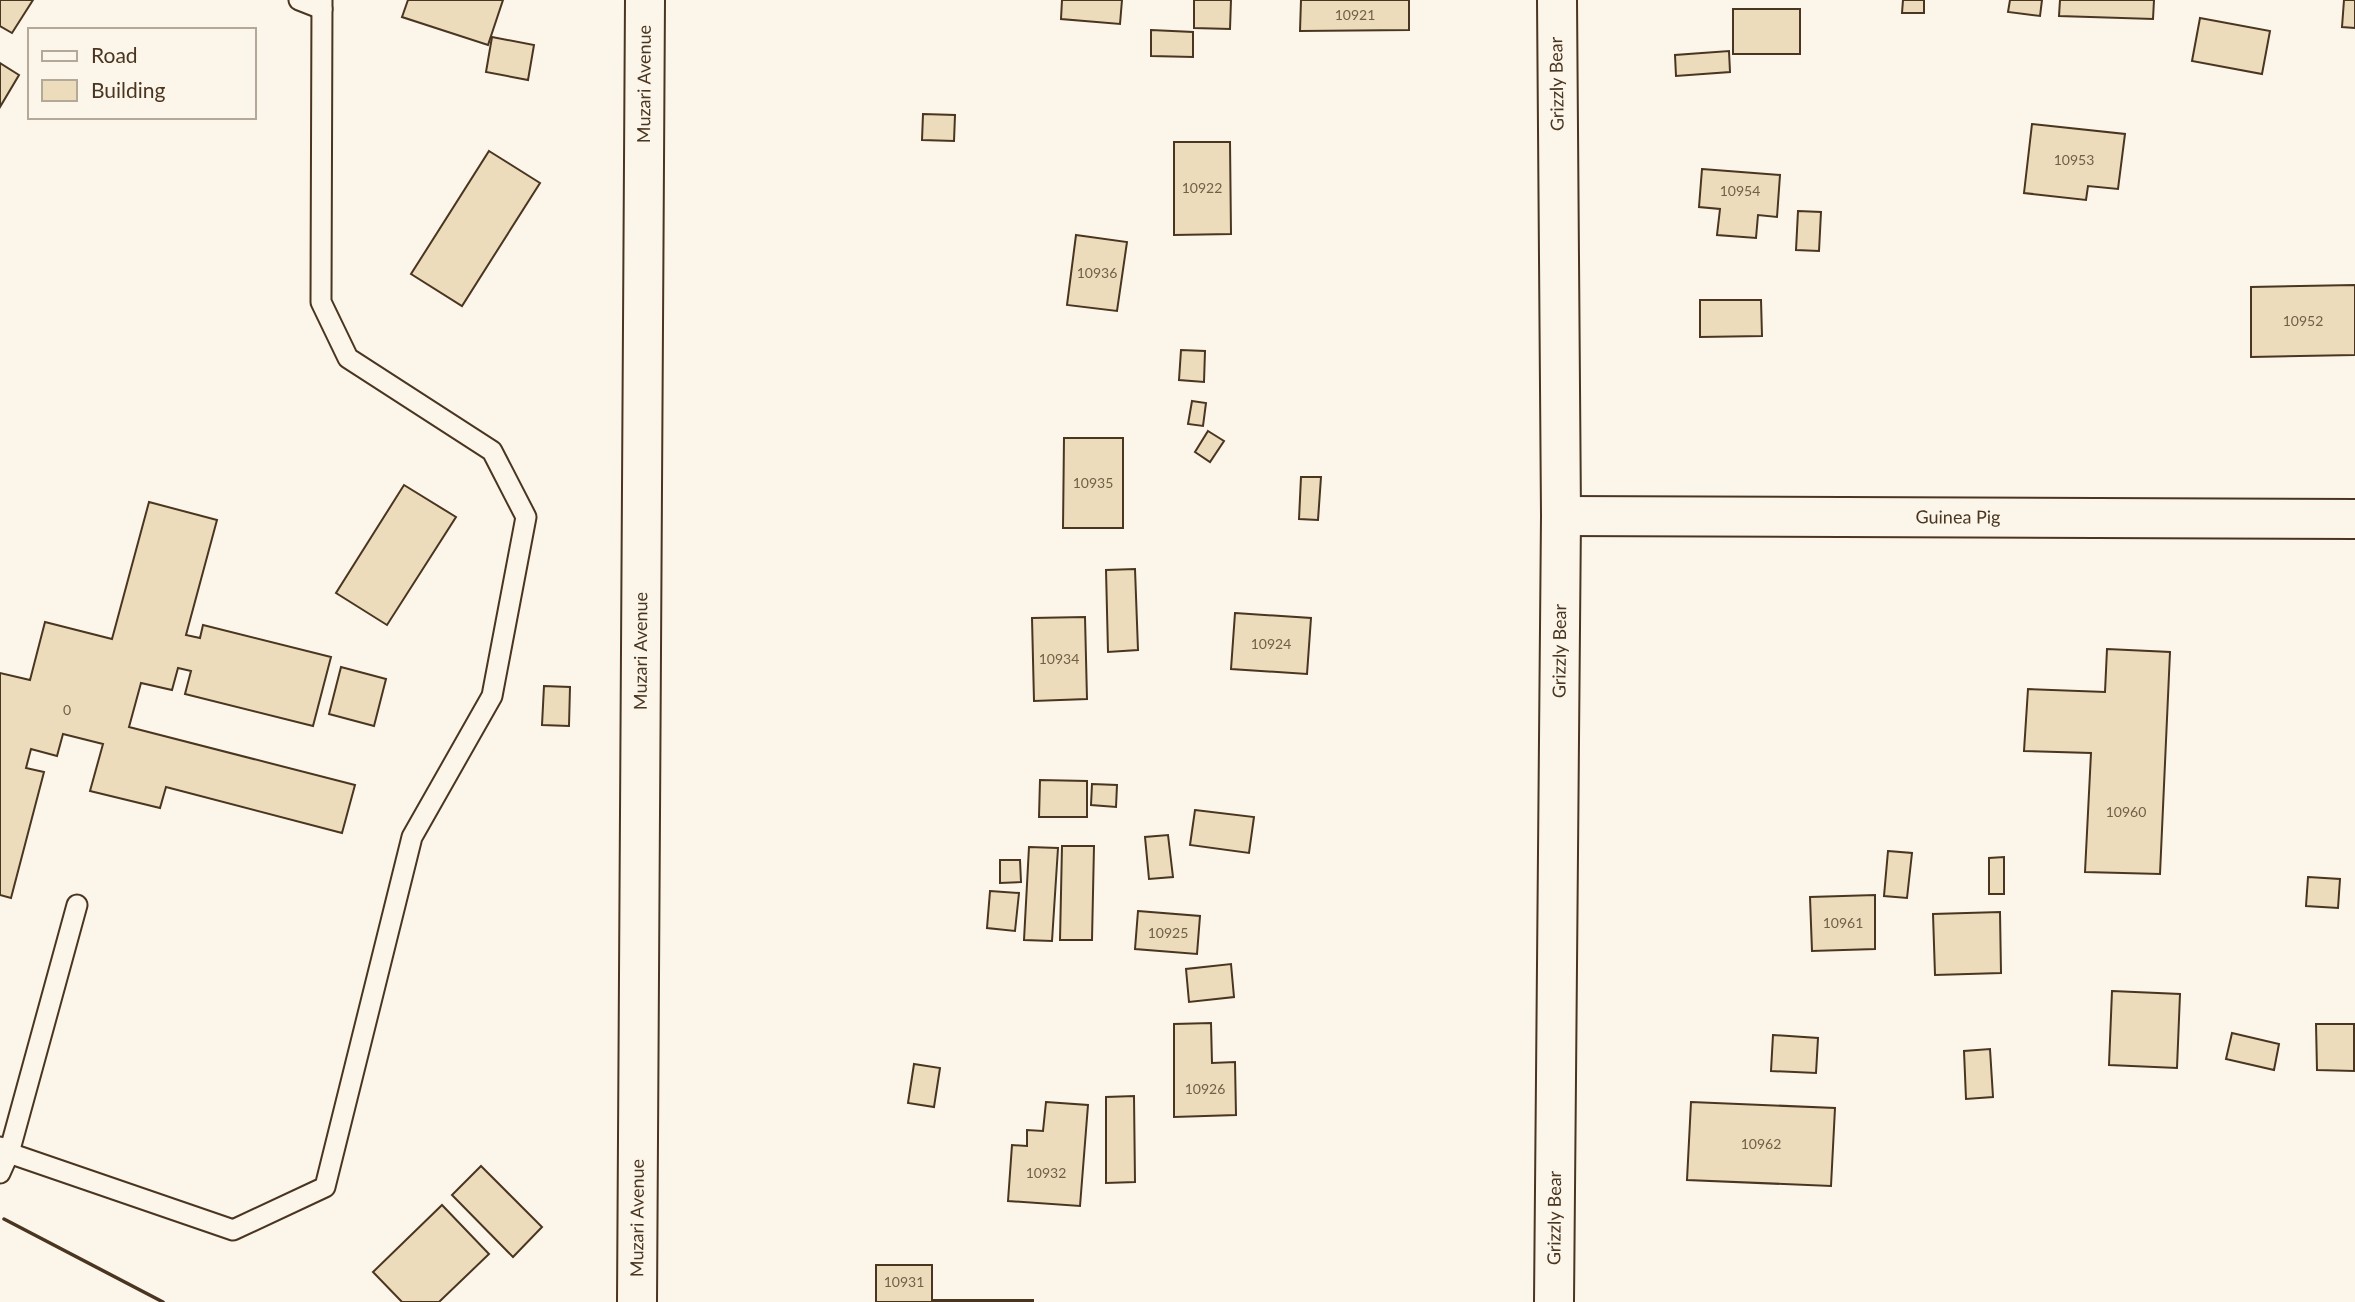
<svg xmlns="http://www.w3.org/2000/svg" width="2355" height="1302" font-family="Lato,sans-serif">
  <rect width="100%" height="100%" fill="#fbf6e9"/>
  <g fill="#ecdcbc" stroke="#4a3520" stroke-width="2">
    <path d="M0,0H33L12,33L0,26Z"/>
    <path d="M408,0H503L488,45L402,17Z"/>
    <path d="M1062,0H1122L1120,24L1061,19Z"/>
    <path d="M1194,0H1231L1230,29L1194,28Z"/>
    <path d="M1301,0H1409V30L1300,31Z"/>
    <path d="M1903,0H1924V13H1902Z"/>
    <path d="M2010,0H2042L2040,16L2008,12Z"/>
    <path d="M2060,0H2154L2153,19L2059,16Z"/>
    <path d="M2344,0H2355V28L2342,27Z"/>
    <rect x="1733" y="9" width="67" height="45"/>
    <path d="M2200,18L2270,31L2262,74L2192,61Z"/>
    <path d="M1151,30L1193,32V57L1151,56Z"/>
    <path d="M492,37L534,45L528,80L486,72Z"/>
    <path d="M1729,51L1730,72L1676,76L1675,55Z"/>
    <path d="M0,63L19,75L0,107Z"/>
    <path d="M923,114L955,115L954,141L922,140Z"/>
    <path d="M2032,124L2125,134L2118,189L2088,186L2086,200L2024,193Z"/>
    <path d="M1174,142H1230L1231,234L1174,235Z"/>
    <path d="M489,151L540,183L462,306L411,274Z"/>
    <path d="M1702,169L1780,175L1777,217L1758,215L1756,238L1717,235L1720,209L1699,207Z"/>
    <path d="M1798,211L1821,212L1819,251L1796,250Z"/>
    <path d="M1076,235L1127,242L1117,311L1067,305Z"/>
    <path d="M2355,285V355L2251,357V287Z"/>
    <path d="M1700,300H1761L1762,336L1700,337Z"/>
    <path d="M1181,350L1205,351L1204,382L1179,380Z"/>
    <path d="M1192,401L1206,403L1203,426L1188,424Z"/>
    <path d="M1208,431L1224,441L1210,462L1195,452Z"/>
    <path d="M1064,438H1123V528H1063Z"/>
    <path d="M1301,477H1321L1318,520L1299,519Z"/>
    <path d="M404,485L456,517L387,625L336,593Z"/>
    <path d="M149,502L217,520L186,635L200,638L203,625L331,657L313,726L185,694L191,671L178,668L172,690L141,683L129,727L355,785L342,833L166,787L160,808L90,791L103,744L63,734L57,756L31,749L26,768L44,772L11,898L0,895V673L30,680L45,622L112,639Z"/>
    <path d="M1135,569L1138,650L1108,652L1106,570Z"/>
    <path d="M1235,613L1311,618L1307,674L1231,669Z"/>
    <path d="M1085,617L1087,699L1034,701L1032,618Z"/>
    <path d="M2107,649L2170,652L2160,874L2085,872L2091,753L2024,751L2028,689L2105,692Z"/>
    <path d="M341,667L386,679L374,726L329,714Z"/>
    <path d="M544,686L570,687L569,726L542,725Z"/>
    <path d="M1040,780L1087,781V817H1039Z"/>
    <path d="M1092,784L1117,785L1116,807L1091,805Z"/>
    <path d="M1195,810L1254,817L1249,853L1190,845Z"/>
    <path d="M1168,835L1173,877L1149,879L1145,837Z"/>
    <path d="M1062,846H1094L1092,940H1060Z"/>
    <path d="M1029,847L1058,848L1052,941L1024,940Z"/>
    <path d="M1888,851L1912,853L1907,898L1884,896Z"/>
    <path d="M2004,857V894H1989V858Z"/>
    <path d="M1000,860H1020L1021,882L1000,883Z"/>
    <path d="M2308,877L2340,879L2338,908L2306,906Z"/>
    <path d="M990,891L1019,893L1015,931L987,928Z"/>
    <path d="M1875,895V949L1812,951L1810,897Z"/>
    <path d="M1138,911L1200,916L1197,954L1135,949Z"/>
    <path d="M2000,912L2001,973L1935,975L1933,914Z"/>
    <path d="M1231,964L1234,997L1189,1002L1186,969Z"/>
    <path d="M2112,991L2180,994L2177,1068L2109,1065Z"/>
    <path d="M1211,1023L1212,1063L1235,1062L1236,1115L1174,1117V1024Z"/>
    <path d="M2316,1024H2354V1071L2317,1070Z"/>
    <path d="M2232,1033L2279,1044L2274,1070L2226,1059Z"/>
    <path d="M1773,1035L1818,1038L1816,1073L1771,1071Z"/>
    <path d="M1990,1049L1993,1097L1966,1099L1964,1051Z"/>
    <path d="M914,1064L940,1068L934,1107L908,1103Z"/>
    <path d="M1134,1096L1135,1182L1106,1183V1097Z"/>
    <path d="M1046,1102L1088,1105L1080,1206L1008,1201L1012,1145L1027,1146V1130L1043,1131Z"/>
    <path d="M1691,1102L1835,1108L1831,1186L1687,1180Z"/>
    <path d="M481,1166L542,1227L513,1257L452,1195Z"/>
    <path d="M442,1205L489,1254L439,1302H402L373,1272Z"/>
    <path d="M876,1265H932V1300H1033V1302H876Z"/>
  </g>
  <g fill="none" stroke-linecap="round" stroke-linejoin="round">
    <g stroke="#4a3520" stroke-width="23">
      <g id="service">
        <path d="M299,0L322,9"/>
        <path d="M0,1147L9,1153L233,1230L325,1187L412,837L492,696L526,517L492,451L348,358L321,302L322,0"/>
        <path d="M0,1173L9,1153L77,905"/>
      </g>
    </g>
    <g stroke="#4a3520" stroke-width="42">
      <g id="minor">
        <path id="s1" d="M1561,516L2355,519"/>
        <path id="s2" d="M1554,1302L1561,516L1557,0"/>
      </g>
    </g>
    <g stroke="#4a3520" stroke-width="42">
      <g id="tertiary">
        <path id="s3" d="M637,1302L645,0"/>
      </g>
    </g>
    <use href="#service" stroke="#fbf6e9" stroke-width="19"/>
    <use href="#minor" stroke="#fbf6e9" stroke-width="38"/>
    <use href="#tertiary" stroke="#fbf6e9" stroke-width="38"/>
    <path stroke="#4a3520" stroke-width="3.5" d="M4,1219L163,1302"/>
  </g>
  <g text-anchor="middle" stroke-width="5" stroke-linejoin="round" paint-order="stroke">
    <g font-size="14" fill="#725f47">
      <text x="1355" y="20">10921</text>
      <text x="2074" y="165">10953</text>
      <text x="1202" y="193">10922</text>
      <text x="1740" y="196">10954</text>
      <text x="1097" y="278">10936</text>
      <text x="2303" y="326">10952</text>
      <text x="1093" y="488">10935</text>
      <text x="1271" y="649">10924</text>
      <text x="1059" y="664">10934</text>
      <text x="67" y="715">0</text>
      <text x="2126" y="817">10960</text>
      <text x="1843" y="928">10961</text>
      <text x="1168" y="938">10925</text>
      <text x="1205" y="1094">10926</text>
      <text x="1761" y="1149">10962</text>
      <text x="1046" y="1178">10932</text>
      <text x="904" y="1287">10931</text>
    </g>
    <g font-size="18" fill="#4a3520" stroke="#fbf6e9">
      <text dy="6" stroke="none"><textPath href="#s3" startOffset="1218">Muzari Avenue</textPath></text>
      <text transform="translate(1557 84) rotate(-91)" y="6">Grizzly Bear</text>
      <text dy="6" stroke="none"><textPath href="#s1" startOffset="397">Guinea Pig</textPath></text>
      <text dy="6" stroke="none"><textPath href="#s3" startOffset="651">Muzari Avenue</textPath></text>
      <text dy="6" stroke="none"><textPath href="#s2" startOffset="651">Grizzly Bear</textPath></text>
      <text dy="6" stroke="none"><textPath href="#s3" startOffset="84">Muzari Avenue</textPath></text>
      <text dy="6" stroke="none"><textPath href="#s2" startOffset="84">Grizzly Bear</textPath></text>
    </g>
  </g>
  <rect x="28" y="28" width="228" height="91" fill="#fbf6e9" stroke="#b4a999" stroke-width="2"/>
  <rect x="42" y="51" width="35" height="10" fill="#fbf6e9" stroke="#b4a999" stroke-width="2"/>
  <text x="91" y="63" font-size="21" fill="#4a3520">Road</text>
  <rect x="42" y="80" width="35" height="21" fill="#ecdcbc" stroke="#b4a999" stroke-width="2"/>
  <text x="91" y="98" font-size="21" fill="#4a3520">Building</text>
</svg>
